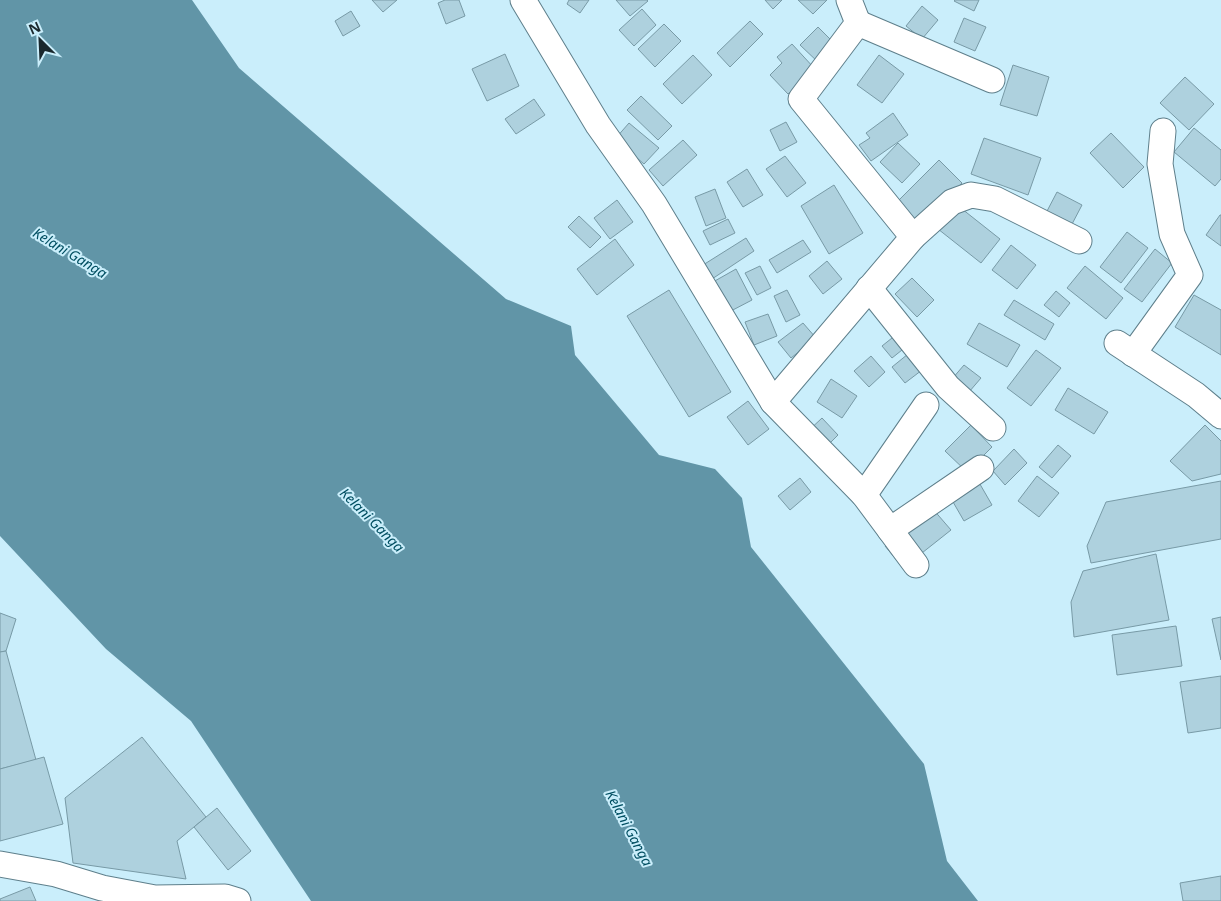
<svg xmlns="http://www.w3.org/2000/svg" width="1221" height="901" font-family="'Noto Sans',sans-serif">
  <rect width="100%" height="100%" fill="#caeefb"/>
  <path fill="#6195a7" d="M0,0H192L239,68L506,299L571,326L575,355L659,455L715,469L742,498L751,547L924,764L947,861L978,901H311L191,721L106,649L0,536Z"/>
  <g fill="#aed1de" stroke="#789aa6">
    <path d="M372,0H397L383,12Z"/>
    <path d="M445,0H459L465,16L446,24L438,3Z"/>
    <path d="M569,0H589L580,13L567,4Z"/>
    <path d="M616,0H647L648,1L630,16Z"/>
    <path d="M765,0H782L773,9Z"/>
    <path d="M798,0H827L813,14Z"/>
    <path d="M955,0H979L974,11L954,1Z"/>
    <path d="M922,6L938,20L922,39L906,26Z"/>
    <path d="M642,9L656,25L634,46L619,30Z"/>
    <path d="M351,11L360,26L343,36L335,21Z"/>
    <path d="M964,18L986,27L975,51L954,42Z"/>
    <path d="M750,21L763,34L730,67L717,53Z"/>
    <path d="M664,24L681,41L655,67L638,49Z"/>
    <path d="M818,27L837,46L819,63L800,45Z"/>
    <path d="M792,44L815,69L788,94L770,75L782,63L777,57Z"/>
    <path d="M505,54L519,86L487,101L472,69Z"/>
    <path d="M693,55L712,75L682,104L663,84Z"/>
    <path d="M879,55L904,74L882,103L857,85Z"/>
    <path d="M1013,65L1049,77L1037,116L1000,105Z"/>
    <path d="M1185,77L1214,104L1189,130L1160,103Z"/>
    <path d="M641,96L672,126L658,140L627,110Z"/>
    <path d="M534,99L545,115L516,134L505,119Z"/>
    <path d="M893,113L908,135L871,161L859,145L870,138L866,133Z"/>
    <path d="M786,122L797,142L780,151L770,130Z"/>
    <path d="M629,123L659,148L644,164L615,139Z"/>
    <path d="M1194,128L1221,150V179L1215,186L1174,152Z"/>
    <path d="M1111,133L1144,167L1123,188L1090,153Z"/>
    <path d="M984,138L1041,158L1028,195L971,174Z"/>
    <path d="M683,140L697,155L663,186L649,170Z"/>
    <path d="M898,143L920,164L902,183L880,162Z"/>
    <path d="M785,156L806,183L787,197L766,169Z"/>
    <path d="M939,160L962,183L920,225L897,202Z"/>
    <path d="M747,169L763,195L743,207L727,182Z"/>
    <path d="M834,185L863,233L829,254L801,206Z"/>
    <path d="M715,189L726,218L706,226L695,197Z"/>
    <path d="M1057,192L1082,205L1071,226L1046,213Z"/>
    <path d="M617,200L633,222L610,239L594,218Z"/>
    <path d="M957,205L1000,239L981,263L938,229Z"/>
    <path d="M1220,215H1221V246L1206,235Z"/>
    <path d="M579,216L601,237L590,248L568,227Z"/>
    <path d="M728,219L735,233L710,245L703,231Z"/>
    <path d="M1127,232L1148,248L1121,283L1100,267Z"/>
    <path d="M746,238L754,251L712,279L703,265Z"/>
    <path d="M615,239L634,265L597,295L577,269Z"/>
    <path d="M803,240L811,252L777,273L769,260Z"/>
    <path d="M1011,245L1036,265L1017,289L992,270Z"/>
    <path d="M1155,249L1172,263L1142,302L1124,289Z"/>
    <path d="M827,261L842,279L823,294L809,276Z"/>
    <path d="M760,266L771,288L757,295L745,273Z"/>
    <path d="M1085,266L1123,298L1106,319L1067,288Z"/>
    <path d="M736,269L752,300L729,312L713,282Z"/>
    <path d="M912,278L934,300L917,317L895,294Z"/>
    <path d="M669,290L731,392L689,417L627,316Z"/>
    <path d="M787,290L800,315L786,322L774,296Z"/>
    <path d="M1056,291L1070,303L1059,317L1044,305Z"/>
    <path d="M1194,295L1221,310V355L1175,327Z"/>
    <path d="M1014,300L1054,324L1045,340L1004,315Z"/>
    <path d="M768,314L777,336L754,345L745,322Z"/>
    <path d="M803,323L816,338L791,358L778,342Z"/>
    <path d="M979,323L1020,345L1007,367L967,344Z"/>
    <path d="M897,334L907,346L892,358L882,346Z"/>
    <path d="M913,350L926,367L905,383L892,367Z"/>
    <path d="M1036,350L1061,368L1031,406L1007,388Z"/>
    <path d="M871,356L885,372L869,387L854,371Z"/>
    <path d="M964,365L981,378L969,392L952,379Z"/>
    <path d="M831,379L857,396L842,418L817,402Z"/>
    <path d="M1068,388L1108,412L1094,434L1055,410Z"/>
    <path d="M748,401L769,429L748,445L727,417Z"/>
    <path d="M822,418L838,435L822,451L806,433Z"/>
    <path d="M971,425L992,447L967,472L945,451Z"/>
    <path d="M1205,425L1221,441V474L1192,481L1170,461Z"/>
    <path d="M1058,445L1071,456L1052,478L1039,467Z"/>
    <path d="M1014,449L1027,463L1005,485L993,471Z"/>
    <path d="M1037,476L1059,493L1039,517L1018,501Z"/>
    <path d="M800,478L811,492L790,510L778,496Z"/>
    <path d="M977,479L992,505L964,521L949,495Z"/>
    <path d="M1221,481V539L1091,563L1087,546L1106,502Z"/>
    <path d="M932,508L951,530L903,568L885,546Z"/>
    <path d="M1156,554L1169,620L1074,637L1071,602L1083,571Z"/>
    <path d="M0,613L16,619L6,651L0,652Z"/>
    <path d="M1221,617V660L1212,619Z"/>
    <path d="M1176,626L1182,666L1117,675L1112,635Z"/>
    <path d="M6,651L36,760L0,769V652Z"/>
    <path d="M1221,676V728L1188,733L1180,682Z"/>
    <path d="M142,737L206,817L177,841L186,879L73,863L65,798Z"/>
    <path d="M44,757L63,824L0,841V769Z"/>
    <path d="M217,808L251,851L228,870L194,827Z"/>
    <path d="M1221,876V901H1183L1180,883Z"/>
    <path d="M30,887L36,901H0V899Z"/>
  </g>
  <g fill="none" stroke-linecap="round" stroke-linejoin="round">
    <g stroke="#5e7f8b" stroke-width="27">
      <g id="street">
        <path d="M523,0L598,125L654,204L773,402L864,495L916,565"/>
        <path d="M858,23L992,80"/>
        <path d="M913,237L952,202L971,195L995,199L1079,241"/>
        <path d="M869,288L948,387L993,428"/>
        <path d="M1117,343L1196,395L1221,416"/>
        <path d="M1133,354L1190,275L1172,234L1160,164L1163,131"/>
        <path d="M773,402L913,237L801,99L858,23L849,0"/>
        <path d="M864,495L926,405"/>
        <path d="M890,530L981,468"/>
        <path d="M0,864L56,874L102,888L155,898L225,897L238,901"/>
      </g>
    </g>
    <use href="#street" stroke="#fff" stroke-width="25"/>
  </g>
  <g text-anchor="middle" stroke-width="4" stroke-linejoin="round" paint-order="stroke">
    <g font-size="14" font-style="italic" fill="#004e61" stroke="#caeefb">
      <text transform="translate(70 253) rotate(31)" y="5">Kelani Ganga</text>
      <text transform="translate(372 520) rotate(45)" y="5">Kelani Ganga</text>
      <text transform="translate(629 828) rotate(62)" y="5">Kelani Ganga</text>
    </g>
  </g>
  <g transform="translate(40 40) rotate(336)" stroke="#caeefb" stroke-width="4" paint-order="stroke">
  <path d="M0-4L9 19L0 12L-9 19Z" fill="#1a282d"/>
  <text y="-8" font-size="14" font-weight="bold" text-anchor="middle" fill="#1a282d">N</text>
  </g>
</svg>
